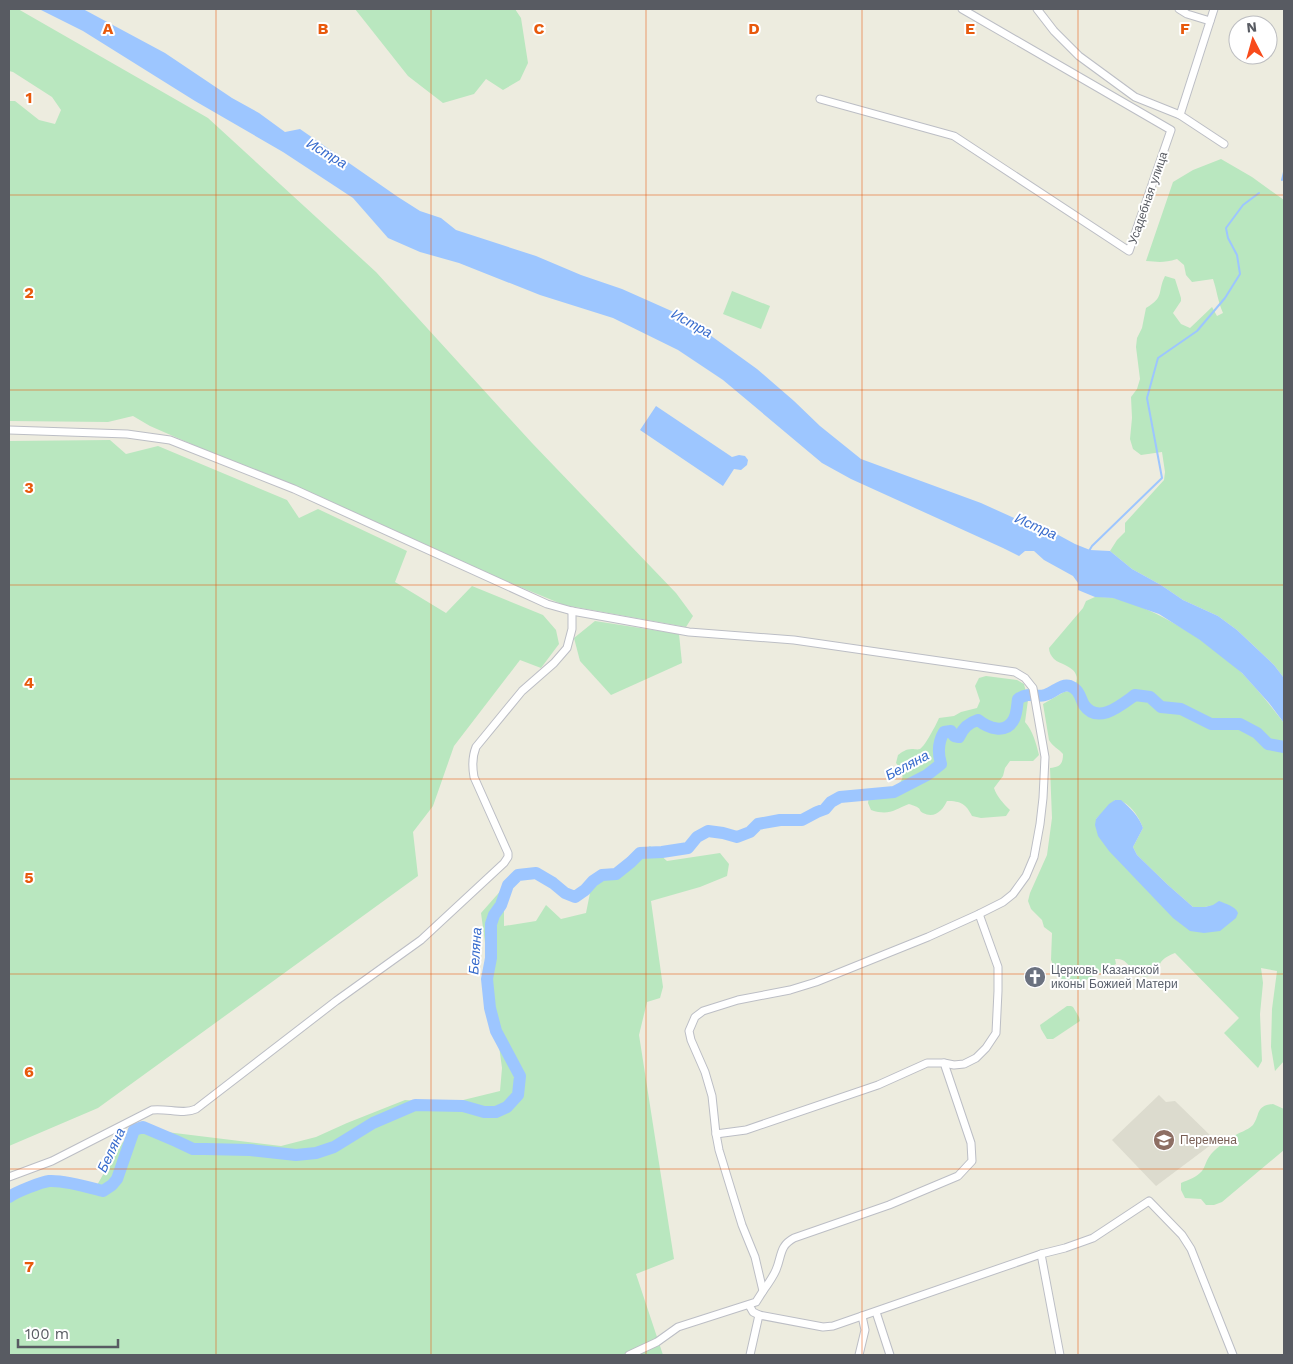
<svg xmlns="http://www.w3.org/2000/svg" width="1293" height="1364" font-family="'Work Sans',sans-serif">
  <rect width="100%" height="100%" fill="#edecdf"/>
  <path fill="#dcdbce" d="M1159,1095L1166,1102L1175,1101L1216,1141L1156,1186L1112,1140Z"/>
  <g fill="#b9e7bf" fill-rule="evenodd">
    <path d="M9,9H18L208,118L376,272L532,443L676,593L693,616L686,627L564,605L484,572L150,426L133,416L108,422L9,421V101H15L39,120L55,124L61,110L52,97L13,72L9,71Z"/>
    <path d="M355,9H515L521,18L528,63L520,80L503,90L486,79L474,94L443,103L408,76Z"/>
    <path d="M1221,159L1252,177L1284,200V678L1274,665L1253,645L1237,630L1218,616L1183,600L1161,585L1132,569L1110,551L1117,540L1125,532V523L1164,480L1165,472L1162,452L1141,455L1133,449L1130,439L1132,418L1131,397L1137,389L1140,379L1136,347L1137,338L1142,328L1146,308C1165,297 1157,292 1165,276L1175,279L1181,298V301L1173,313L1181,324L1190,328L1212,307L1217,316L1223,313C1218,302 1217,291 1213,279L1192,282L1186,275L1184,265L1177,259C1164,263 1158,262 1146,261L1173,182L1193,170Z"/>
    <path d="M732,291L770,306L761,329L723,314Z"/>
    <path d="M110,440L126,454L158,446L287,500L299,518L318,509L407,551L395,582L446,613L472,586L543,615L556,630L559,644L541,668L520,660L454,746L433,806L413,832L418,876L98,1108L9,1146V441Z"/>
    <path d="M1095,597C1101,597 1108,597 1114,598C1156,608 1211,643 1242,673C1257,689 1271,706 1284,723V1061L1275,1071L1271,1047L1272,1009L1277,971L1261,968L1263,983L1260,1014L1262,1061L1258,1068L1224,1033L1239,1018L1175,953C1170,955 1165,957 1161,962C1159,965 1158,969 1155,972C1149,979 1139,977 1134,971C1127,964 1125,958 1115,959L1116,964L1073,987L1059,978L1051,960L1052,933L1044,927L1042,920L1031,909L1028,901L1030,893L1047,855L1052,818L1050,768C1060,767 1063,764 1063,754C1059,749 1052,746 1049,740L1043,704L1064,692L1072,691C1080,679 1078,671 1065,665C1062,663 1057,662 1054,659C1051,656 1049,652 1049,648L1083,608L1086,601ZM1115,800C1128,800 1139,816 1143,828L1133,847L1137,855L1168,885L1193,907H1205L1213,905L1173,917L1096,819Z"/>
    <path d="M595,621L679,634L682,663L611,695L580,661L574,638Z"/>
    <path d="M986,676L1017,680L1024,684L1028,700L1025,722C1033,731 1036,743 1039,755L1033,761H1010L1005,768L1003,776L994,788C997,797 1003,803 1010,810L1006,816L981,818L972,816C966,804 961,801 947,801C943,810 935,819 923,813C918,810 922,810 917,807C917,807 910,804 909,804C894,810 889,816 871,810L868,803L869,796C882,787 917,788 896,763L898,755C902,752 906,749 912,749C915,749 917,750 920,749C925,746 936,725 939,718L954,716L961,712L977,708L980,701L975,686L979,678Z"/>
    <path d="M650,846L667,861L720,853L729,864L727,876L700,887L651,901L663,987L660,998L647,1002L639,1035L674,1259L636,1274L663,1355H9V1191L32,1182L96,1187L117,1150L134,1128L281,1146L316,1137L347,1123L405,1100L451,1103L500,1091L502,1068L481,913L504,887V926L536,921L546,905L561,919L586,913L592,883Z"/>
    <path d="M1067,1006H1071L1073,1007L1079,1017L1080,1021L1053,1039H1047L1041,1029L1040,1025Z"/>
    <path d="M1273,1104L1284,1109V1150L1222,1202L1214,1205H1206L1201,1199L1185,1198L1181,1190V1183C1188,1180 1197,1177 1202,1171C1205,1167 1206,1161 1209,1157C1214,1149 1225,1142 1233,1137C1239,1132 1247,1131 1253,1125C1261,1114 1255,1106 1273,1104Z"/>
  </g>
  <g fill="#9dc6ff">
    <path d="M39,9H83L165,53L232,98L259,113L285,132L300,129L398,197L420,211L441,218L456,230L536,256L581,275L622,289L685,317L757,369L794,401L820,426L861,459L981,503L1025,523L1051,531L1075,544L1090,550L1110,551L1132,569L1161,585L1183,600L1218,616L1237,630L1274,665L1284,678V723L1269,703L1242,673L1200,640L1159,614L1113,598L1095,597L1078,590V583L1073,576L1044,560L1034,551H1025L1019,556L1003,548L851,479L822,463L723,380L678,350L613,318L540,295L459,263L420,252L388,238L353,198L283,152L195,101L83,31Z"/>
    <path d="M656,406L732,457L739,455L745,456L748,460L747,465L741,470L734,469L723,486L640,430Z"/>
    <path d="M1115,800H1121C1130,808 1139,816 1143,828L1133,847L1137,855L1168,885L1193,907H1205L1213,905L1219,901C1226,904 1235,906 1238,913L1236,918L1220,931L1204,933L1190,931L1173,918L1109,851L1098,836L1095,825L1096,819L1109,804Z"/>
  </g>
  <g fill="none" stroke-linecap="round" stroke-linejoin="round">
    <g stroke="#9dc6ff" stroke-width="2">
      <path d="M1282,180L1284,172"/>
      <path d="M1089,551L1092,546L1162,478L1147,398L1158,358L1197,331L1225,298L1240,274L1237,255L1228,238L1226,228L1243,205L1259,193"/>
    </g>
    <path stroke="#9dc6ff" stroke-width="12" d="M9,1197C16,1192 41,1182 49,1181C65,1180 88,1187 103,1191L112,1185L117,1179L134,1130L143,1127L176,1141L193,1149H205L250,1150L296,1155L316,1153L334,1147L373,1123L415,1105L463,1106L484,1112H496L507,1107L518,1095L520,1076L496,1031L490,1008L487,979L491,958V924L494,915L501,905L508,885L518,875L536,873L553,883L565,893L575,897L585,890L593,881L602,875L616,874L631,862L640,853L662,852L688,848L697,837L708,831L723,833L737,837L750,832L758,824L780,820H802L817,812L825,809L831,802L840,797L894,792L927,775L941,764C938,754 938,742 944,732L951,731L954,736L959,737C963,728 968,723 978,720C988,728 1006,735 1014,719C1017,713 1017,705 1018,699C1031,691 1034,698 1045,695C1054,693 1061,683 1070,686C1080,690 1080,698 1084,705C1098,725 1121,705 1135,695L1150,697L1161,707L1181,709L1211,724H1240L1257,733L1268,744L1284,747"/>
    <g stroke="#bcbec5" stroke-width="9">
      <g id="minor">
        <path d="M1037,9L1054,31L1079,56L1135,97L1180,115L1224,144"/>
        <path d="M1179,9L1187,14L1210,21"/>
        <path d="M820,99L954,136L1129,251L1171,130L962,9"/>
        <path d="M1180,115L1214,9"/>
        <path d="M9,430L127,434L170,440L294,489L547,604L572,611L689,632L794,640L1015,672L1025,678L1033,688L1045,757L1043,798L1040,824L1034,857L1026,876L1013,894L1003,902L979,914L928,937L816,982L790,990L738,1000L703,1011L695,1017L689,1031L691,1040L705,1072L712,1096L716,1134L746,1130L878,1085L927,1063H944L971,1143L972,1161L958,1176L889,1205L794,1238C779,1246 782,1256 776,1270C773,1277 768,1284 763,1291"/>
        <path d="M944,1063L954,1065L964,1064L976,1058L986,1048L996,1033L998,991V967L979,914"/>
        <path d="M9,1177L52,1161L152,1110C167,1108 183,1115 196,1109L336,1001L421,940L504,863L508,857V853L474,777C472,766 472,757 476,747L522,691L554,663L567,648L572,629V611"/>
        <path d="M1041,1254L1060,1355"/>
        <path d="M749,1305L753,1312L759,1315L823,1327L833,1326L1041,1254L1065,1248L1093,1238L1149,1201L1182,1235L1191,1249L1233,1355"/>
        <path d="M876,1312L890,1355"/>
        <path d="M629,1355L657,1342L678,1327L756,1302L763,1291L755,1257L742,1225L719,1150L716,1134"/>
        <path d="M750,1355L759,1315"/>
        <path d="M859,1355L865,1330L862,1316"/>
      </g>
    </g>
    <use href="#minor" stroke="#fff" stroke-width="7"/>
  </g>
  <path fill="none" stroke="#e8590c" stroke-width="1" stroke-opacity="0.55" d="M216,9V1355M431,9V1355M646,9V1355M862,9V1355M1078,9V1355M9,195H1284M9,390H1284M9,585H1284M9,779H1284M9,974H1284M9,1169H1284"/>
  <defs>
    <g id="church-disc" transform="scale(1.125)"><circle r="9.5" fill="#6b7280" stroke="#fff"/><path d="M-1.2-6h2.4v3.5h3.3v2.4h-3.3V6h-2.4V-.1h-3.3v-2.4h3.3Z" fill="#fff"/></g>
    <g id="school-disc" transform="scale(1.125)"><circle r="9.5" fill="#8d6e63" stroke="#fff"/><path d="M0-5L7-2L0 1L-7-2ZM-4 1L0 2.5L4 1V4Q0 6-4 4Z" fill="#fff"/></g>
  </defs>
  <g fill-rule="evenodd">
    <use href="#church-disc" x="1035" y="977"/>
    <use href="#school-disc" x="1164" y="1140"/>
  </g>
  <g text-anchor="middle" stroke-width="4" stroke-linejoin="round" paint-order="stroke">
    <g font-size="12" fill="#585b62" stroke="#fff">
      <text transform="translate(1148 198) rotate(-71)" y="4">Усадебная улица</text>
    </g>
    <g font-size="12" fill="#5b616d" stroke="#fff" text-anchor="start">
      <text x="1051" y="974">Церковь Казанской<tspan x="1051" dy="14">иконы Божией Матери</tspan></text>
    </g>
    <g font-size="12" fill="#785e54" stroke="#fff" text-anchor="start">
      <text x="1180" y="1144">Перемена</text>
    </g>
    <g font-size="14" font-style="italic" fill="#366acc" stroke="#fff">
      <text transform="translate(327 153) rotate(31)" y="5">Истра</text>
      <text transform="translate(692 323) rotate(29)" y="5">Истра</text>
      <text transform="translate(1036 526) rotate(24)" y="5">Истра</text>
      <text transform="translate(907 765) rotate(-28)" y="5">Беляна</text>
      <text transform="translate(475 951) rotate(-86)" y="5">Беляна</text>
      <text transform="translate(111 1150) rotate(-65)" y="5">Беляна</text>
    </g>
  </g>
  <g font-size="16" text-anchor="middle" font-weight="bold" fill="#e8590c" stroke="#fff" stroke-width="4" stroke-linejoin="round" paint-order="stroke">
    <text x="108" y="34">A</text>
    <text x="323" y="34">B</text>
    <text x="539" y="34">C</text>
    <text x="754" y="34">D</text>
    <text x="970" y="34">E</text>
    <text x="1185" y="34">F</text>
    <text x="29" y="103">1</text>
    <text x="29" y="298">2</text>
    <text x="29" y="493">3</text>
    <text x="29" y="688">4</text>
    <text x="29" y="883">5</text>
    <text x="29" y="1077">6</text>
    <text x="29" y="1272">7</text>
  </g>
  <rect width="1293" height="1364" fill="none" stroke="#585b62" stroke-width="20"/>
  <g transform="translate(1253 40) rotate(354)"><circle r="24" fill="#ffffff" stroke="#bcbdc0"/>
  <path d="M0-4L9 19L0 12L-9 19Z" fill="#f84b1b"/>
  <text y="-8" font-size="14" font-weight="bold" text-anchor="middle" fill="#585b62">N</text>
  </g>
  <path d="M18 1339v8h100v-8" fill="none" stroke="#585b62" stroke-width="2.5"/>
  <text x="25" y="1339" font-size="15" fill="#585b62" stroke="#ffffff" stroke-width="4" paint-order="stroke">100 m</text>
</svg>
